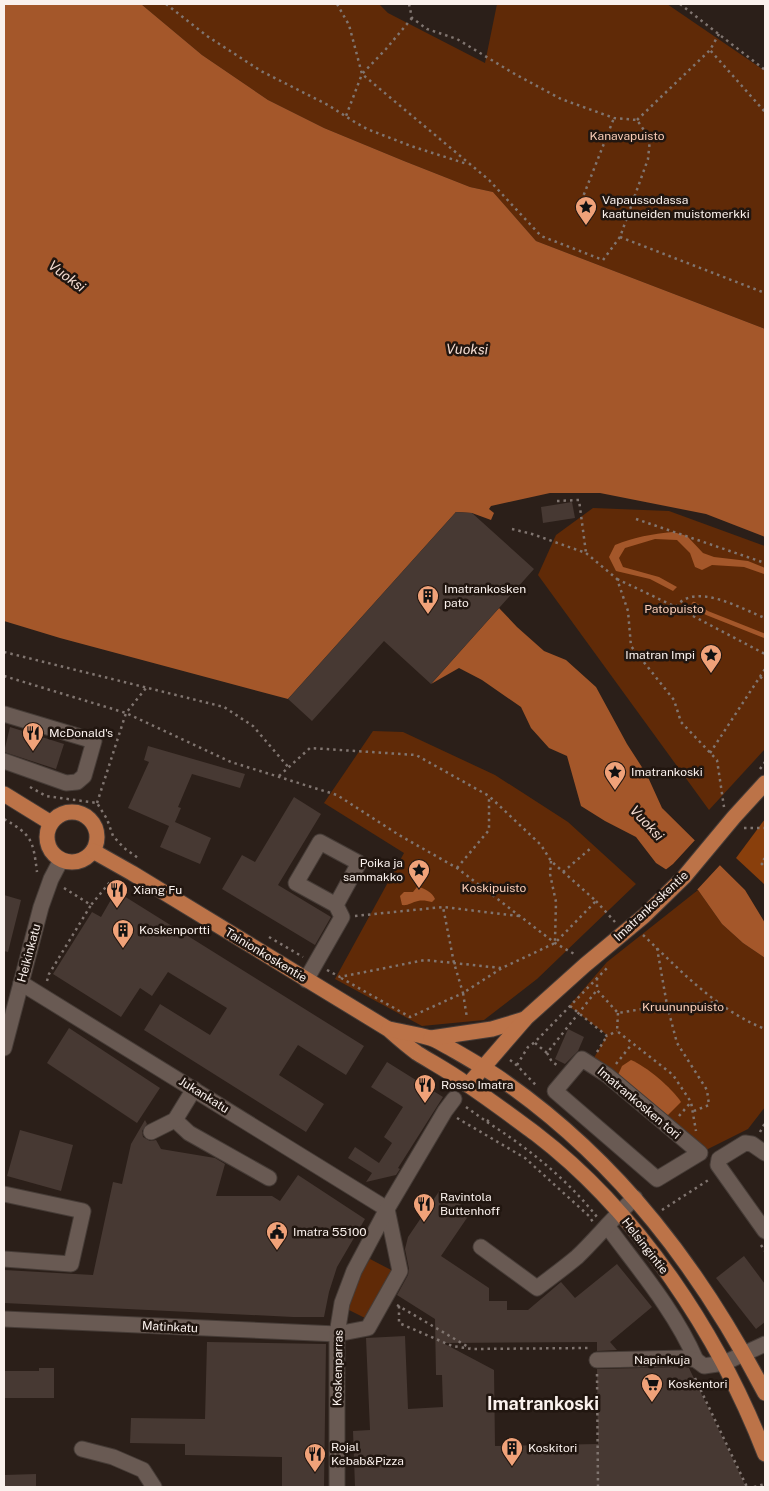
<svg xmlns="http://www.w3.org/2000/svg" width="769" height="1491" font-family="'Public Sans',sans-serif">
  <rect width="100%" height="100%" fill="#2b1f19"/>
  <g fill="#602a07">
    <path d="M141,4H379L388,13L485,63L497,4H667L765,71V329L536,241L493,192L470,187L404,161L324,128L268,100L202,55Z"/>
    <path d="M593,508L669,511L765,546V749L709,810L538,575L556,535Z"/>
    <path d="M373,731L403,732L495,775L568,822L636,884L537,979L484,1020L422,1026L335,979L404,853L324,803Z"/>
    <path d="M698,890L722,924L743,943L765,958V1107L748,1129L700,1153L591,1063L607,1035L569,1006L607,962Z"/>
    <path d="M370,1259L395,1272L367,1319L347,1309L359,1276Z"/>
  </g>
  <path fill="#893f0c" d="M765,819V885L736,858Z"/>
  <g fill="#a4572a">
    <path d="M4,4H141L202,55L268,100L324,128L404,161L470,187L493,192L536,241L765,329V537L706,514L600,493H550L491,506L489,509L494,513L491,520L472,513L456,512L288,699L60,638L4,621Z"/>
    <path d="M673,532L687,536L703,553L714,557L748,561L765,568V576L764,574L744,567L712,565L702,570L695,567L690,553L677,540L655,539L625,548L619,558L623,567L659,577L677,587L673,591L650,579L616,571L609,557L615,545C634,537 652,534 673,532Z"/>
    <path d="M499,608L517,627L544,651L566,660L596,687L627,744L647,775L662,808L745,890L765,923V958L743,943L722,924L698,890L656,863L636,837L605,821L581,806L567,756L549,748L531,728L521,707L482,680L459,668L431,684Z"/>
    <path d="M417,887C423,887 433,893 435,899L432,902C427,901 423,900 418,901C412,902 408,906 402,905L400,896L404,892H413Z"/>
    <path d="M631,1060C646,1066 672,1088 681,1102L668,1115L659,1112L618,1075L622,1066Z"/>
  </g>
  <path fill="#2b1f19" d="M696,839L721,864L695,892L664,871L673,864Z"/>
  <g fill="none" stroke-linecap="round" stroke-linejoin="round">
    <path stroke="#a4572a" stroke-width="4.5" d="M694,604L707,613L765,636"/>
  </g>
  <g fill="#473933">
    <path d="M572,502L575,518L543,523L541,507Z"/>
    <path d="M456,512L472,513L534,569L431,684L384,641L312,721L288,699Z"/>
    <path d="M10,727L64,744L56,769L4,752Z"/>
    <path d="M148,746L245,774L240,788L192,774L178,807L181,808L175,822L211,838L200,864L160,847L169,826L128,808L149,762L144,760Z"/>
    <path d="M294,797L321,814L278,885L331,917L315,945L222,889L242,855L255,862Z"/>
    <path d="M116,891L364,1046L346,1075L298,1045L279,1075L324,1104L306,1132L144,1030L160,1004L210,1035L227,1008L168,972L152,996L140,988L121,1017L53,974L92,912L101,917Z"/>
    <path d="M4,895L21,900L8,952L4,951Z"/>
    <path d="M69,1028L160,1088L137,1123L47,1063Z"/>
    <path d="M568,1029L584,1037L578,1051L565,1064L555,1059Z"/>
    <path d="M387,1062L443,1097L398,1168L400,1169L396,1175L366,1182L372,1173L348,1158L355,1147L379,1163L392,1143L384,1137L403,1107L371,1087Z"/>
    <path d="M145,1120L147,1124L142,1131L143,1137L150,1141L156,1140L161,1149L215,1158L225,1164L216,1196H272L280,1201L298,1175L365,1219L337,1267L329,1292L324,1317H293L4,1303V1270L93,1275L113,1182L122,1184L131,1144Z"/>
    <path d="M20,1130L73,1145L61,1191L7,1176Z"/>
    <path d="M440,1190L471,1212L441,1256L489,1288V1301H507V1310H528L561,1282L575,1298L617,1264L652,1307L610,1342L617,1350L597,1351V1342L443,1343L494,1370L495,1446L598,1444L597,1369L685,1367L689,1368L746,1487H355L353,1431L370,1430L366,1338L405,1336L408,1409L443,1407L442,1375H436L435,1319L397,1295L408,1275L409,1269L405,1249L408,1237Z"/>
    <path d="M744,1256L765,1284V1322L756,1329L716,1278Z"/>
    <path d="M207,1342L326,1344L324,1487H282V1457L185,1455V1444L130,1443L131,1418L205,1419Z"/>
    <path d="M39,1368H54V1398H4V1371H39Z"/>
    <path d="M36,1474V1487H4V1475Z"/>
  </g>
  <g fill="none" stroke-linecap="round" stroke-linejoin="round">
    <g stroke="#463c37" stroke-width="17">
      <g id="minor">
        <path d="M4,714L94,741L84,776L77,782L66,783L4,761"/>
        <path d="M306,980L342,917L336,905L359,863L320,842L296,883L336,905"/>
        <path d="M4,1048L41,907L51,879L61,860"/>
        <path d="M582,1059L607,1075L700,1153L657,1179L555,1091Z"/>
        <path d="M175,1120L189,1133L269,1178"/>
        <path d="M151,1132L175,1120L194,1089"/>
        <path d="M765,1153L752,1144L745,1143L719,1159L718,1165L765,1231"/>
        <path d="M4,1194L83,1211L71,1264L4,1259"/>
        <path d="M607,1226C638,1268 675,1311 696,1360"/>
        <path d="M481,1247L537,1288C550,1278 564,1268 577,1257C597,1238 614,1216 635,1198"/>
        <path d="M4,1319L337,1334L368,1328L400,1271L387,1209L21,983"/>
        <path d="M597,1360L686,1358L696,1360L704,1366L724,1363L765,1344"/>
        <path d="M82,1449L113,1457L143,1470L154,1487"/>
        <path d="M337,1487V1334L342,1303L354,1271L387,1209L445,1111L454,1099"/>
      </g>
    </g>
    <g stroke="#463c37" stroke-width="17">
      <g id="major">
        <path d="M4,794L51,823"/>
        <circle cx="72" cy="837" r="25"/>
        <path d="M93,851L132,873L388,1029C397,1037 407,1046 417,1053C433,1063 450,1072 465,1083C489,1099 513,1117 536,1134C638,1212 719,1335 765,1454"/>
        <path d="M389,1029C402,1032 417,1034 430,1038C437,1040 444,1045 450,1048C469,1059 487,1069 505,1082C620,1163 700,1269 765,1393"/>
        <path d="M431,1038L492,1029L525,1019"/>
        <path d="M468,1085L526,1018L585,965L644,916L684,877L734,817L765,783"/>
      </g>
    </g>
    <g stroke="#807570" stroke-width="2.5" stroke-dasharray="2.5 4" stroke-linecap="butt">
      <path d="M166,4L207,36L261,71L328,105L353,121L367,129L411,146L467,164"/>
      <path d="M337,4L349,25L362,74L346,116"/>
      <path d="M409,4L412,18L427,29L457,39L513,73L561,99L614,118L637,120L650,139L648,159L620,237L765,293"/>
      <path d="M680,4L765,70"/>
      <path d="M412,18L386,49L362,74L489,180L541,236L603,260L620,237"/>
      <path d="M719,34L710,50L765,112"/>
      <path d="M637,120L710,50"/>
      <path d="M579,207L614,118"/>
      <path d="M557,501L579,500L586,553"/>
      <path d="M636,519L765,563"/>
      <path d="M512,529L532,534L586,553L617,579L628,611L631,646L674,700L681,722L717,760L724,807"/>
      <path d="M617,579L676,607L765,654"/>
      <path d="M676,607C694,581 742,609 765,618"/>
      <path d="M4,652L224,707L253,726L289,768"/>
      <path d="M4,676L126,713L231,762L337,795L399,835L457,868L555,943L576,955"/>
      <path d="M760,677L765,680"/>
      <path d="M710,753L765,669"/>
      <path d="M760,769L765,762"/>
      <path d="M279,776L310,748L416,755L489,796L541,845L551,861L596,901L555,943L502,968L463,993L467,1018"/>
      <path d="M30,787L46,796L97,803L107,819L113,836L124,848L138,858"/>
      <path d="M97,803L126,713L146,688"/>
      <path d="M4,819C32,835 33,840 37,872"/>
      <path d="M744,828H765"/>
      <path d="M765,858L761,863L765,867"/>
      <path d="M551,861L550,874L556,902L555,941"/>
      <path d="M457,868L489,830V796"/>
      <path d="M563,872L591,848"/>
      <path d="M64,888L91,905L110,882L121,888L124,884"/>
      <path d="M596,901L615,922"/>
      <path d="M355,916L443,907L519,916"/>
      <path d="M643,935C680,970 717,1010 765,1029"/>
      <path d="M269,937L303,957"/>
      <path d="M657,948L667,1005L677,1043L707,1090L709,1105L694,1111"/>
      <path d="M327,970L340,977L425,960L501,968"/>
      <path d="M341,978L410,1017L463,993L454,963L443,907"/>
      <path d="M597,978V990L618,1013L667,1005L718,1002"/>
      <path d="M47,981L49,974L91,905"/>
      <path d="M570,1006L607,1036L617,1031"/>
      <path d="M618,1013L617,1031L673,1075L691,1102L696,1131"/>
      <path d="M535,1043L547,1053L597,990"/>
      <path d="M597,1052L607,1036"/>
      <path d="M547,1053L552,1062L557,1065"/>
      <path d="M510,1060C520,1067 527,1077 536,1085"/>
      <path d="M616,1064L632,1044"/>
      <path d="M517,1065L528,1047L535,1042L607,968"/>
      <path d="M466,1107L487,1122L491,1117"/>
      <path d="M679,1116L691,1102"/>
      <path d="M457,1118L525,1158L589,1216L593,1222"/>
      <path d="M487,1122C528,1148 567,1179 597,1217"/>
      <path d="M760,1132L765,1123"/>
      <path d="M662,1210L710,1179"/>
      <path d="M761,1245L765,1251"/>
      <path d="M397,1305L470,1348"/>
      <path d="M399,1306V1323L452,1346L472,1349L588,1348"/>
      <path d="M597,1374L598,1487"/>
      <path d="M695,1378L747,1487"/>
      <path d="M754,1487L765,1484"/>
    </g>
    <use href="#minor" stroke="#695a53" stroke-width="15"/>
    <use href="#major" stroke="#bc7348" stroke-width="15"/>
  </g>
  <defs>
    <g id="sight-pin" transform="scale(1.125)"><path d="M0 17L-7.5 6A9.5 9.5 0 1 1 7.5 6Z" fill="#f0a279" stroke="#211610"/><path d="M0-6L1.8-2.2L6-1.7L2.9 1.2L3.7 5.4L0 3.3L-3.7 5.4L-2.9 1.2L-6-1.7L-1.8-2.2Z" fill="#111"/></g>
    <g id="building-pin" transform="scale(1.125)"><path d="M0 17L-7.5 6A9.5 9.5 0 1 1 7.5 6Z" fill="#f0a279" stroke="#211610"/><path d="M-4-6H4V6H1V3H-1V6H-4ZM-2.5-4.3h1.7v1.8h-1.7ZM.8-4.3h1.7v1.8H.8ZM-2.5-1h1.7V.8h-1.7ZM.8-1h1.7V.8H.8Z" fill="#111"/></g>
    <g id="restaurant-pin" transform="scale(1.125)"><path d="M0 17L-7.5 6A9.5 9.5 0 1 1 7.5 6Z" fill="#f0a279" stroke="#211610"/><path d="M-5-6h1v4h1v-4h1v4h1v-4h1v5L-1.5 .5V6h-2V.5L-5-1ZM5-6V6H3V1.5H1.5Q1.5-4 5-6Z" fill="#111"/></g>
    <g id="civic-pin" transform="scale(1.125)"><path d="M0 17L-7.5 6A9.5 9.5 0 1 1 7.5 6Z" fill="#f0a279" stroke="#211610"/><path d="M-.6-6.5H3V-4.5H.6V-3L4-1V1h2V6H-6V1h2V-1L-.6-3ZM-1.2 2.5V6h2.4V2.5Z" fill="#111"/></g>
    <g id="supermarket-pin" transform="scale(1.125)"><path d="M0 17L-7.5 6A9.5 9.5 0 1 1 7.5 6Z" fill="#f0a279" stroke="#211610"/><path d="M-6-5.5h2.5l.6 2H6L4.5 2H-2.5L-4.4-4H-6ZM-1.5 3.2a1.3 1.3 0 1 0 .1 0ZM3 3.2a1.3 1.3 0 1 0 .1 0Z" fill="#111"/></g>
  </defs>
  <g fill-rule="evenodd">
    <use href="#sight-pin" x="586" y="207"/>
    <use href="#building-pin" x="428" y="596"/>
    <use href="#sight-pin" x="711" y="655"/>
    <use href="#restaurant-pin" x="33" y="733"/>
    <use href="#sight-pin" x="615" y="772"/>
    <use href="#sight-pin" x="419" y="870"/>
    <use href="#restaurant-pin" x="117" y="890"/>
    <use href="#building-pin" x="123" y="930"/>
    <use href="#restaurant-pin" x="425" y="1085"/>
    <use href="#restaurant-pin" x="424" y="1204"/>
    <use href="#civic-pin" x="277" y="1232"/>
    <use href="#supermarket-pin" x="652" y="1384"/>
    <use href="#building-pin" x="512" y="1448"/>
    <use href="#restaurant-pin" x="315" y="1454"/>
  </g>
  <g text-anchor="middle" stroke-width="5" stroke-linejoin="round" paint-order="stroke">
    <g font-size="12" fill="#facdb7" stroke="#211610">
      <text x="627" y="140">Kanavapuisto</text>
      <text x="674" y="613">Patopuisto</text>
      <text x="494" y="892">Koskipuisto</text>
      <text x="683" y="1011">Kruununpuisto</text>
    </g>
    <g font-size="12" fill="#faf1ed" stroke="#211610" text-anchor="start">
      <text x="602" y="204">Vapaussodassa<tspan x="602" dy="14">kaatuneiden muistomerkki</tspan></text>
      <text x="444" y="593">Imatrankosken<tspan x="444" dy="14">pato</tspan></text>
      <text x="695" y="659" text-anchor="end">Imatran Impi</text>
      <text x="49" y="737">McDonald's</text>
      <text x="631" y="776">Imatrankoski</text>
      <text x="403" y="867" text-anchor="end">Poika ja<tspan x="403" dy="14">sammakko</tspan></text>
      <text x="133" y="894">Xiang Fu</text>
      <text x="139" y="934">Koskenportti</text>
      <text x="441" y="1089">Rosso Imatra</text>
      <text x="440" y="1201">Ravintola<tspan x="440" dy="14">Buttenhoff</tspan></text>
      <text x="293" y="1236">Imatra 55100</text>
      <text x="668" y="1388">Koskentori</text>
      <text x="331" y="1451">Rojal<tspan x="331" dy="14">Kebab&amp;Pizza</tspan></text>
      <text x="528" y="1452">Koskitori</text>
    </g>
    <g font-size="12" fill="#faf1ed" stroke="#211610">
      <text transform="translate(651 906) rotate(-43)" y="4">Imatrankoskentie</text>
      <text transform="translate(29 953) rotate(-75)" y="4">Heikinkatu</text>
      <text transform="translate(266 955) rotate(31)" y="4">Tainionkoskentie</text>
      <text transform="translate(204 1095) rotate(32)" y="4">Jukankatu</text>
      <text transform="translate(639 1103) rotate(40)" y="4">Imatrankosken tori</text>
      <text transform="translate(645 1246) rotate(52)" y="4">Helsingintie</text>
      <text transform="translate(170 1327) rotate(3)" y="4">Matinkatu</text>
      <text x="662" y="1364">Napinkuja</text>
      <text transform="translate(338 1368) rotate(-89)" y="4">Koskenparras</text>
    </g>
    <g font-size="14" font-style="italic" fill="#f2dbd0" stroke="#211610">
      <text transform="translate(67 276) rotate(37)" y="5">Vuoksi</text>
      <text transform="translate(467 349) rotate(1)" y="5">Vuoksi</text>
      <text transform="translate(647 823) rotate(47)" y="5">Vuoksi</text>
    </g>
    <g font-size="18" font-weight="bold" fill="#faf1ed" stroke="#211610">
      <text x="543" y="1410">Imatrankoski</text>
    </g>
  </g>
  <rect width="769" height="1491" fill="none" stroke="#faf1ed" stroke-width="10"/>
</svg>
